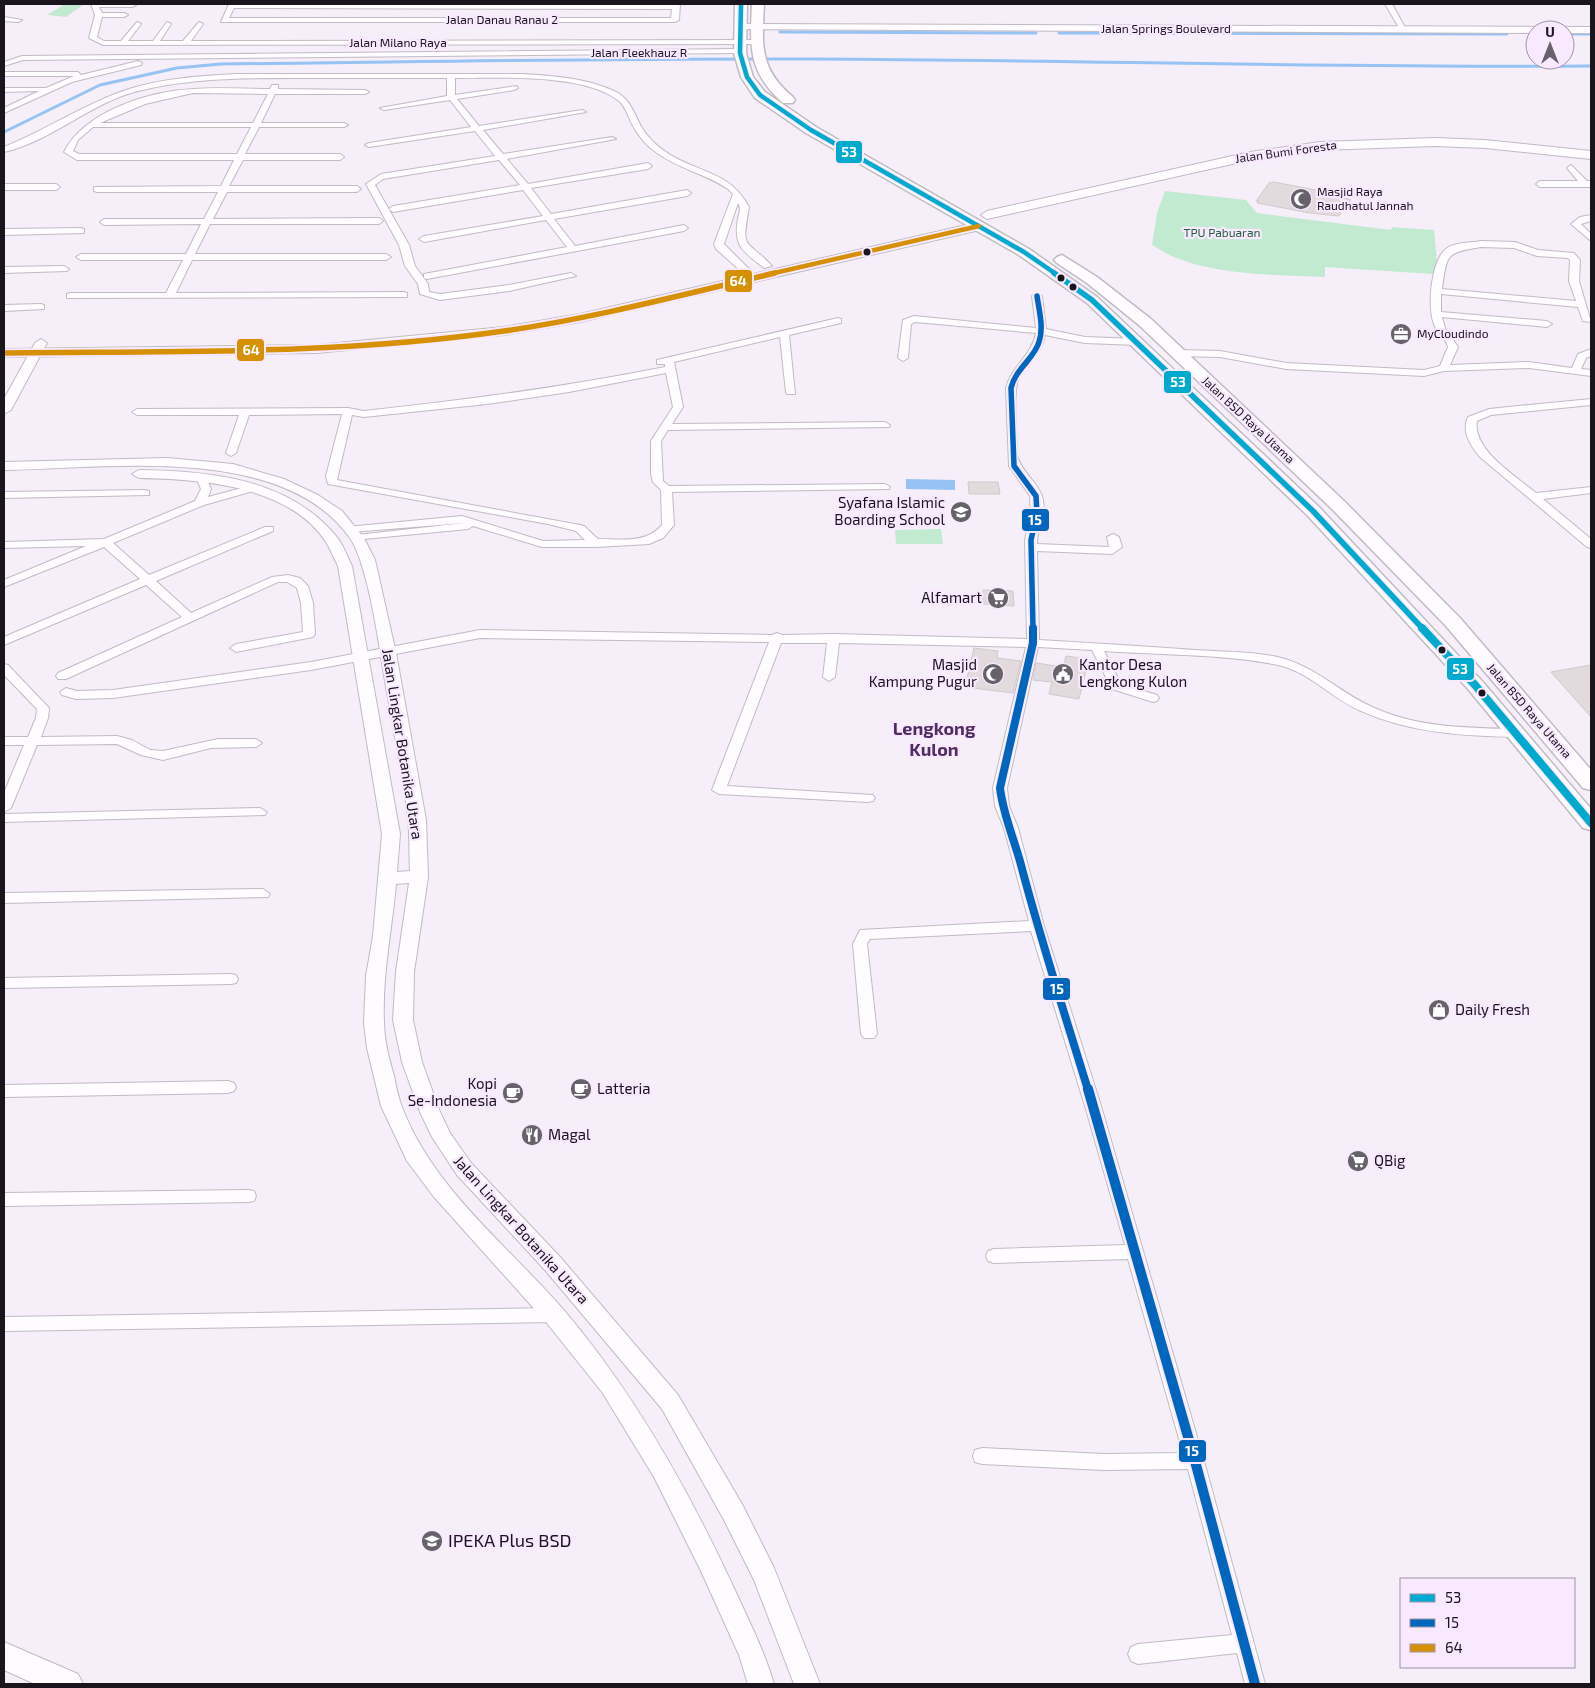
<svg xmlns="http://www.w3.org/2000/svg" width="1595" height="1688" font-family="'Exo 2',sans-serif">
  <rect width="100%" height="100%" fill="#f6eef9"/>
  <g fill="#c1ead0">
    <path d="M65,4H84L66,17L47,15Z"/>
    <path d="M1165,191L1246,200L1257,213L1391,230L1392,227L1434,230L1437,261L1433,274L1325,267V277C1281,275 1220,275 1179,259C1170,256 1161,250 1152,245L1157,213Z"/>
    <path d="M941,529L943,544H896L895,530Z"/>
  </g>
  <path fill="#96c3f3" d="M906,479L955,480V490L906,489Z"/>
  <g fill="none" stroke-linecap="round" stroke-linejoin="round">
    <g stroke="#96c3f3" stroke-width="3">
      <path d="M780,32L1036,33"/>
      <path d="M1059,33L1507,34"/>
      <path d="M1531,34H1535"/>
      <path d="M1565,34H1591"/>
      <path d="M4,132L100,85L177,68L221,64C418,62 616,58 813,59C1072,60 1332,68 1591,66"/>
    </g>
  </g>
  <g fill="#e3dadd" stroke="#d1c9cb">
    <path d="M1274,182L1326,192L1351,200L1339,216L1310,213L1257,203L1259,201H1256L1269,183Z"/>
    <path d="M968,482H998L1000,494H969Z"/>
    <path d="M983,590L1013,591L1014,606L983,604Z"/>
    <path d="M974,648L998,651L997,658L1021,661L1013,693L965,687Z"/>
    <path d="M1066,656L1089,659L1079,699L1049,694L1052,682L1033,680L1036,663L1063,667Z"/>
    <path d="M1591,665V717L1551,672Z"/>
  </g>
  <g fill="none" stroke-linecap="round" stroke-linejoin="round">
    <g stroke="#c1bbc4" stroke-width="2">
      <g id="minor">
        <path d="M91,4L136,5L132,7H99L102,13H124L128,15L124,17H102L97,37L104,41H121L137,22L141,24L128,41H153L167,22L171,24L160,41H183L199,22L203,24L191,41L759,40L763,42L759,44L103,45L89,38L95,15Z"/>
        <path d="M229,4L672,5L680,4L679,20L675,22H221ZM234,8L672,9L671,18H229Z"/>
        <path d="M1385,4H1392L1407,31H1401Z"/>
        <path d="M4,17L22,20L18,22L4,21Z"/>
        <path d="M740,49L744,51L743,53L23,60L4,66V62L22,56Z"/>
        <path d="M138,61L142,63L141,65L72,82L4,113V108L39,91L4,92V88H46L74,76H4V72H78L81,75Z"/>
        <path d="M236,74H523C554,76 587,78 616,92C631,100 634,114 642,128C647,136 655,144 663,150C694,173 729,169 749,207C741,252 745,237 772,266L764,268C743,251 733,247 738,218C740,212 741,208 738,203L724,244L751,271L743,273L716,249L714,244L733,194L728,189C706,174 679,169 657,153C647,146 638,136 632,124C628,117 626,107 619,101C585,73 498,78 455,78V95L517,86L518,88L514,90L457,99L479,126L582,110L586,112L483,130L503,154L612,137L616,139L507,159L528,184L648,163L652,166L648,169L531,188L551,214L687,190L691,193L687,196L554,219L575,246L684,225L688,228L684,231L427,279L424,278V274L567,247L546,220L424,242L419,239L424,236L543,216L523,190L393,212L389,209L393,206L520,185L499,160L383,179L375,185L409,245L415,266L428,284L429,292L440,294L509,285L571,273L576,276L509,291L440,300L420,294L418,284L405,266L399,245L366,184L381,174L495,156L475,131L369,147L365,145L369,143L471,127L450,100L384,110L380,108L447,96V78C398,78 349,78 299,78C245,78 191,78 138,91C90,103 52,141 4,152V147C46,130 86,103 129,89C164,78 200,76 236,74Z"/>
        <path d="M272,85H278V89L365,90L369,92L365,94H275L261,123H344L348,125L344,127H259L245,154H340L344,157L340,160H243L229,186H357L361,189L357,192H227L213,219L379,218L383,221L379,224H210L195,254H386L391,257L386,260H192L176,293L404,292L407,293V297L67,298V294L70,293H166L183,260H81L76,257L81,254H186L201,224L104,225L100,222L104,219H204L218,192H97L94,191V187L221,186L234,160H77L64,152C85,111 149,91 193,89C218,87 245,89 270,89ZM193,93L268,94L253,123H100L145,104ZM93,127H251L237,154H79L73,151L78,140Z"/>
        <path d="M1571,165L1587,181H1591V187H1540L1536,184L1540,181H1578L1567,168Z"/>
        <path d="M4,184H56L60,187L56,190H4Z"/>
        <path d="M1591,215V221L1581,224L1591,234V241L1571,224L1580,217Z"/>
        <path d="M81,228L84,229V233L4,235V229Z"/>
        <path d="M1481,241L1515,242L1538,250L1574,253L1580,260L1579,281L1591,322L1583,321L1578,307L1441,294V312L1547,321L1552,324L1547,327L1442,317L1445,328L1458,347L1450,365L1529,362L1572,368L1578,354L1591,349V356L1586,358L1581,369L1591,370V376L1529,368L1444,371L1424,376L1286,369L1220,357L1177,356L1172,353L1177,350L1220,351L1286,363L1424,370L1440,366L1448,347C1446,338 1437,333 1434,324C1427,307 1431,259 1447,248C1455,242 1472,243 1481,241ZM1481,247L1514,248L1537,256L1568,258L1570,260L1569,281L1576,301L1442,289C1447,253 1446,253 1481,247Z"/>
        <path d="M64,266L69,269L67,271L4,273V267Z"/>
        <path d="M1037,293L1042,296L1046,329L1085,337L1138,339L1143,342L1138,345L1085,343L1045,335C1043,353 1026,361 1019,377C1012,393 1017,436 1017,455C1021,472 1036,480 1042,496C1047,512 1037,528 1037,544L1109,547L1107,537L1113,534L1119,537L1122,547L1112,554L1037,551L1039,640C1091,643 1143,646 1195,650C1224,652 1257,651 1285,659C1317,669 1339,691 1368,705C1414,728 1467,728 1517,729L1523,733L1517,737C1463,736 1411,733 1361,711C1332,699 1310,672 1278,665C1226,654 1159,655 1104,651L1121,684L1157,695L1159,698L1157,701L1153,702L1112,689L1092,650L1038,647L1007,788L1009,806L1018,828L1044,926L1101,1106L1204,1461L1265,1684H1245L1237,1653L1138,1664L1131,1661L1128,1654L1131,1647L1138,1644L1232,1635L1188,1469L1104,1470L982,1464L975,1462L973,1456L975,1450L982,1448L1104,1454L1183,1453L1128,1259L994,1263L988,1261L986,1256L988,1251L994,1249L1125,1245L1085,1106L1031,931L870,939L867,944L877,1034L874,1038H864L861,1034L853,944L860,930L1029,921L1004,828L995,806L993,788L1026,647L839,643L835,677L829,681L823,677L827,643H781L727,786L873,795L875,798L873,801L868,802L719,794L712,790L769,642L480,638L311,670L113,698L76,699L62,695L60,692L66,688L77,691L113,690L311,662L480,630L772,635L777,633L782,635L834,634L1027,639L1025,540L1031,513L1030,496L1009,466L1006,388C1011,367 1032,355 1036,333L915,322L911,324L908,358L903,361L898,358L903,320L914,316L1036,328L1032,296Z"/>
        <path d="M41,304L44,305V309L4,311V305Z"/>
        <path d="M838,318L841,319V323L789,335L795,394H787L786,392L780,337L674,362L683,407L672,424L885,422L890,425L889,427L668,430L661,441L663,481L669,486L885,484L890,487L889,489L672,492L674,525L663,538L649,544L596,547H542L473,526L468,529L353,540V536L357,535L464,523L351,532L347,531V527L462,516L543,541L585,540L576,531L548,524L328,484L326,476L342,414L249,415L236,453L231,456L226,453L239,415H137L132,412L137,409L348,408L364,411C466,400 565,387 665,367V364H657V360ZM666,373L673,407L651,441V474L653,482L661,490L662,525C646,544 621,539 598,539L584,526L580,525L337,480L352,415L364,417L487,404L569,392Z"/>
        <path d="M1591,399V405L1491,415L1477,421C1472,450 1516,476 1536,493L1591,487V493L1543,499L1591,539V548L1587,547L1480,457C1471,446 1461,432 1468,417L1489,409Z"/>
        <path d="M201,474L206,477L211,489L208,497L253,485L258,488L257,490L204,505L113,543L149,575L265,527H273V531L156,581L191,613L272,577L288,575L300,578L308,586L313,603L315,634L313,637L236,652L230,648L236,644L303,632L301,603L297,588L287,582H278L66,679H58L56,676L58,673L182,617L146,585L4,645V637L140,579L104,547L4,587V580L86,546L4,548V542L104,539L195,501L201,489L196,477Z"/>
        <path d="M145,490L149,491V495L4,498V492Z"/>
        <path d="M4,664L8,665L49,708L48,718L41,737L117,736L132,740L150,750L163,751L218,739H256L262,743L256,747L211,748L163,760L141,755L117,744L37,745L11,808L4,812V793L24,745H4V737H28L36,718L37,709L4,675Z"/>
        <path d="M260,808L267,812L265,815L4,822V814Z"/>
        <path d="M263,889L270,894L268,897L4,903V893Z"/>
        <path d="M231,974L236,975L238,979L236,983L231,984L4,988V978Z"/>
        <path d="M228,1081L234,1083L236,1087L234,1091L228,1093L4,1097V1085Z"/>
        <path d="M248,1190L254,1191L256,1196L254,1201L248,1202L4,1206V1193Z"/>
        <path d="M554,1308L560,1310L563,1315L560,1320L554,1322L4,1331V1317Z"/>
      </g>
    </g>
    <g stroke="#c1bbc4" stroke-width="2">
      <g id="tertiary">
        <path d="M41,339L47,343L11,410L4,414V399L35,343Z"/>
        <path d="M167,458L233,464L284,479L318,495L342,511L364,538L375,560L396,653L426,820L428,877L414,972L413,1020L422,1062L440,1112L450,1133L471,1163L561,1258L678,1395L742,1504L774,1568L820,1684H794L754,1580L724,1520L662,1409L545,1270L457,1175L432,1137L420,1112L402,1062L393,1020L396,972L409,883L396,884C392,930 382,975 384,1022C384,1040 389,1058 394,1076C396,1086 398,1097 402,1107C433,1188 506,1244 562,1308C633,1391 687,1487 733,1586C748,1619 764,1650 774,1684H748L739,1655L700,1569L654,1477L602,1392L546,1322L434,1197L407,1161L381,1106L367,1048L364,1023L366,976L373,936L382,834L338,566C334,558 330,549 326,542C289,485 199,479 139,478L132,474L139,470C209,471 288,478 336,536C343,544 347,556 352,566L400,834L397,872L410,871C409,854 410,836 408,818C402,769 391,719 383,669C378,637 367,563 350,538C282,442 106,469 4,470V462Z"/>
      </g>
    </g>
    <g stroke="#c1bbc4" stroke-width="2">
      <g id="secondary">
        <path d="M740,24L1591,27V33H1565V30H1535V33L736,29V25Z"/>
        <path d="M1435,138L1485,140L1591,151V159L1485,148L1435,146L1320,150L1250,160L987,219L981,215L987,211L1250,152L1320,142Z"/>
        <path d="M979,222L985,226L984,229L580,322L504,335L316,353L4,357V349L316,345L504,327L580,314Z"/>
        <path d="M4,1642L78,1674L83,1684H35L4,1670Z"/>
      </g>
    </g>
    <g stroke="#c1bbc4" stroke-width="3">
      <g id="primary">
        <path d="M735,4H747L746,53L753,77L765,92L816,127L1029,249L1097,297L1319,507L1482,681L1591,809V830L1583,828L1468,689L1307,515L1087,303L1019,255L806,133L755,98L741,77L734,53Z"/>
        <path d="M752,4H764C762,45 759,69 793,97L795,100L793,103H783C748,72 750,48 752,4Z"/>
        <path d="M1062,255L1097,277L1151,319L1344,501L1460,618L1591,770V790L1583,788L1446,626L1332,509L1139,325L1087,283L1057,263L1054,260L1057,257Z"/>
      </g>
    </g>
    <use href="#minor" fill="#fefcfe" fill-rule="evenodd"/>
    <use href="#tertiary" fill="#fefcfe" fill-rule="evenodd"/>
    <use href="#secondary" fill="#fefcfe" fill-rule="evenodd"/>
    <use href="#primary" fill="#fefcfe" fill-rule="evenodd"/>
    <g stroke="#f8e9fe" stroke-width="7">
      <path id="bus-1-far2" d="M741,4L740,53L747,77L760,95L811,130L1024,252L1056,274"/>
    </g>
    <g stroke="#f8e9fe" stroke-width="9">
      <path id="bus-1-far1" d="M1054,273L1092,300L1313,511L1423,629"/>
    </g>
    <g stroke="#f8e9fe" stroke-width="11">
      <path id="bus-1" d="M1422,628L1475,685L1591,823"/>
    </g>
    <g stroke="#f8e9fe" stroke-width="9">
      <path id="bus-2-far2" d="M1033,629L1031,540L1037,513L1036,496L1014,466L1011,388C1016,368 1034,359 1039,342C1044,328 1039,310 1037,296"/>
    </g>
    <g stroke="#f8e9fe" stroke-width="11">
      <path id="bus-2-far1" d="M1033,628V643L1000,788C1003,814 1014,839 1021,865C1041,941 1065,1015 1088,1090"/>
    </g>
    <g stroke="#f8e9fe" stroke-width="14">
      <path id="bus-2" d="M1088,1089L1195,1461L1255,1684"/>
    </g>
    <g stroke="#f8e9fe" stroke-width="7">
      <path id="bus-3-far1" d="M770,274L979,226"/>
    </g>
    <g stroke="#f8e9fe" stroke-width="9">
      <path id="bus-3" d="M4,353C171,351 338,355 504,331C595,318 685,294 775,273"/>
    </g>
    <use href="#bus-1-far2" stroke="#00a9ce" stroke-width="4.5"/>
    <use href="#bus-1-far1" stroke="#00a9ce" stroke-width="5.5"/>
    <use href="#bus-1" stroke="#00a9ce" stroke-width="8"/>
    <use href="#bus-2-far2" stroke="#0065bd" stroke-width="5.5"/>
    <use href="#bus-2-far1" stroke="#0065bd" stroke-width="8"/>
    <use href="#bus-2" stroke="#0065bd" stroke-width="10"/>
    <use href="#bus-3-far1" stroke="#d69004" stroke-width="4.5"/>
    <use href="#bus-3" stroke="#d69004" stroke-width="5.5"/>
  </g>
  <defs>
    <g id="mosque-disc" transform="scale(1.125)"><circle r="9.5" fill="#67616a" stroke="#f8e9fe"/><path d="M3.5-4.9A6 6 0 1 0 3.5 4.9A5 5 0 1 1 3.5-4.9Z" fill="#fff"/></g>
    <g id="office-disc" transform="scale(1.125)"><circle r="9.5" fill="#67616a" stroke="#f8e9fe"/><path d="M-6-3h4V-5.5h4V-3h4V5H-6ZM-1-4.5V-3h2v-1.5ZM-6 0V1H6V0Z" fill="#fff"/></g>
    <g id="school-disc" transform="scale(1.125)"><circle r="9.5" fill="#67616a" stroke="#f8e9fe"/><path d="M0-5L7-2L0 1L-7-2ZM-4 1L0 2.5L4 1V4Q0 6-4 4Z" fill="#fff"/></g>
    <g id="supermarket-disc" transform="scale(1.125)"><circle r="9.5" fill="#67616a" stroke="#f8e9fe"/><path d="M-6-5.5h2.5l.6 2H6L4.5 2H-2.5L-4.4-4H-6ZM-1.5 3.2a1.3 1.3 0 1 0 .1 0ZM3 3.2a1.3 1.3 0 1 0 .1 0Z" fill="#fff"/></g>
    <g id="civic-disc" transform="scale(1.125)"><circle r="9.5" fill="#67616a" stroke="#f8e9fe"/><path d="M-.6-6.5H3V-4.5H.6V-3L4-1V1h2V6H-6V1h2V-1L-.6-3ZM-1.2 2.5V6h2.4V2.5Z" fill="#fff"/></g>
    <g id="shop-disc" transform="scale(1.125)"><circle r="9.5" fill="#67616a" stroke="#f8e9fe"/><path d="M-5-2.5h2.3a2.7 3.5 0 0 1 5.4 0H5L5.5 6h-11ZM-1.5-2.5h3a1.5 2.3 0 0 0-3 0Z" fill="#fff"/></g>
    <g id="cafe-disc" transform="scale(1.125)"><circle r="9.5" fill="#67616a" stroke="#f8e9fe"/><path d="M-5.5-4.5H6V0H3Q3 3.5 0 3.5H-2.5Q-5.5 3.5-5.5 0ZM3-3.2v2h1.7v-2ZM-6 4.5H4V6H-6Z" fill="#fff"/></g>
    <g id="restaurant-disc" transform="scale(1.125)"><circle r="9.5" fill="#67616a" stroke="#f8e9fe"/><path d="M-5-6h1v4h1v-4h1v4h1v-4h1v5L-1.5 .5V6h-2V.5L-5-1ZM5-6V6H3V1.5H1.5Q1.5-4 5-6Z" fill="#fff"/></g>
  </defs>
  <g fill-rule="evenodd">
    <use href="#mosque-disc" x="1301" y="199"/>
    <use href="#office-disc" x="1401" y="334"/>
    <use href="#school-disc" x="961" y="512"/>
    <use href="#supermarket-disc" x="998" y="598"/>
    <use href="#mosque-disc" x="993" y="674"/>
    <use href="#civic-disc" x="1063" y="674"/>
    <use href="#shop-disc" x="1439" y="1010"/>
    <use href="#cafe-disc" x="581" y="1089"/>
    <use href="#cafe-disc" x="513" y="1093"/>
    <use href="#restaurant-disc" x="532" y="1135"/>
    <use href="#supermarket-disc" x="1358" y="1161"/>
    <use href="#school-disc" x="432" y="1541"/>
  </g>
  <g fill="#1a151d" stroke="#f8e9fe" stroke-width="2">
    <circle cx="867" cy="252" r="4.5"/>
    <circle cx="1061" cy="278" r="4.5"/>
    <circle cx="1073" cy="287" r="4.5"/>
    <circle cx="1442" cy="650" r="4.5"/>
    <circle cx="1482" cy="693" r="4.5"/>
  </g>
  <g text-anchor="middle" stroke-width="4.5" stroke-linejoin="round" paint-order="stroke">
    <g font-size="12" fill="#1a151d" stroke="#f8e9fe">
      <text x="502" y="24">Jalan Danau Ranau 2</text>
      <text x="1166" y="33">Jalan Springs Boulevard</text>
      <text x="398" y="47">Jalan Milano Raya</text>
      <text x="639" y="57">Jalan Fleekhauz R</text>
      <text transform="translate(1286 152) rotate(-8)" y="4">Jalan Bumi Foresta</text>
      <text transform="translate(1248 420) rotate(43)" y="4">Jalan BSD Raya Utama</text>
      <text transform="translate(1529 711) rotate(49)" y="4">Jalan BSD Raya Utama</text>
    </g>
    <g font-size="12" fill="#1a151d" stroke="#f8e9fe" text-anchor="start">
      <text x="1317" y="196">Masjid Raya<tspan x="1317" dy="14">Raudhatul Jannah</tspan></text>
      <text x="1417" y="338">MyCloudindo</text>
    </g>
    <g font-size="12" fill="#235f3a" stroke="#f8e9fe">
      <text x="1222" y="237">TPU Pabuaran</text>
    </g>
    <g font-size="15" fill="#1a151d" stroke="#f8e9fe" text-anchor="start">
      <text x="945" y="508" text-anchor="end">Syafana Islamic<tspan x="945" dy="17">Boarding School</tspan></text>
      <text x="982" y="603" text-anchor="end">Alfamart</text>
      <text x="977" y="670" text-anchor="end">Masjid<tspan x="977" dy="17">Kampung Pugur</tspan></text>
      <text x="1079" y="670">Kantor Desa<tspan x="1079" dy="17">Lengkong Kulon</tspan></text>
      <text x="1455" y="1015">Daily Fresh</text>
      <text x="497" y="1089" text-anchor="end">Kopi<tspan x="497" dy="17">Se-Indonesia</tspan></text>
      <text x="597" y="1094">Latteria</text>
      <text x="548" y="1140">Magal</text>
      <text x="1374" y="1166">QBig</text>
    </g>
    <g font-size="15" fill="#1a151d" stroke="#f8e9fe">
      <text transform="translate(402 744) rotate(81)" y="5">Jalan Lingkar Botanika Utara</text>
      <text transform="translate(521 1230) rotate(48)" y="5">Jalan Lingkar Botanika Utara</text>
    </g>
    <g font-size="18" font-weight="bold" fill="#512d65" stroke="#f8e9fe">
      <text x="934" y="735">Lengkong<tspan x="934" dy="21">Kulon</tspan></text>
    </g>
    <g font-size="18" fill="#1a151d" stroke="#f8e9fe" text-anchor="start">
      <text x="448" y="1547">IPEKA Plus BSD</text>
    </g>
  </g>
  <g stroke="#f8e9fe" stroke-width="2">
    <rect x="835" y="140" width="28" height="24" rx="5" fill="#00a9ce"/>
    <rect x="724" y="269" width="29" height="24" rx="5" fill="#d69004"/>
    <rect x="236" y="338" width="29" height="24" rx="5" fill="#d69004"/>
    <rect x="1163" y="370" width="29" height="24" rx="5" fill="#00a9ce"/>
    <rect x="1021" y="508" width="29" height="24" rx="5" fill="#0065bd"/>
    <rect x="1446" y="657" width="29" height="24" rx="5" fill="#00a9ce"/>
    <rect x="1042" y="977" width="29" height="24" rx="5" fill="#0065bd"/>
    <rect x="1178" y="1439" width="29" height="24" rx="5" fill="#0065bd"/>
  </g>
  <g font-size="14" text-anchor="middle" font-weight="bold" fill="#fff">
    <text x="849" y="157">53</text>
    <text x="738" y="286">64</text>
    <text x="251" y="355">64</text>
    <text x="1178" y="387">53</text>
    <text x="1035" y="525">15</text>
    <text x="1460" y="674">53</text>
    <text x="1057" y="994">15</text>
    <text x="1192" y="1456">15</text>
  </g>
  <rect width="1595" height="1688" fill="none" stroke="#1a151d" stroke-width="10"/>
  <rect x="1400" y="1578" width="175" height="90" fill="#f8e9fe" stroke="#9f94a4"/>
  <rect x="1410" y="1594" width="25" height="8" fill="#00a9ce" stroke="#9f94a4"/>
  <text x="1445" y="1603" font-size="15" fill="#1a151d">53</text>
  <rect x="1410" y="1619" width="25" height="8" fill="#0065bd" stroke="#9f94a4"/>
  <text x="1445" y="1628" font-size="15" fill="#1a151d">15</text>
  <rect x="1410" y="1644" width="25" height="8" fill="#d69004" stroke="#9f94a4"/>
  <text x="1445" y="1653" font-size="15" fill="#1a151d">64</text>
  <g transform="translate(1550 45)"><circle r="24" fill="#f8e9fe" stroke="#9f94a4"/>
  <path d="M0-4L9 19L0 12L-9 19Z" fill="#67616a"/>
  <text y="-8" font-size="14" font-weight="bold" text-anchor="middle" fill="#1a151d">U</text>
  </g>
</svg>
